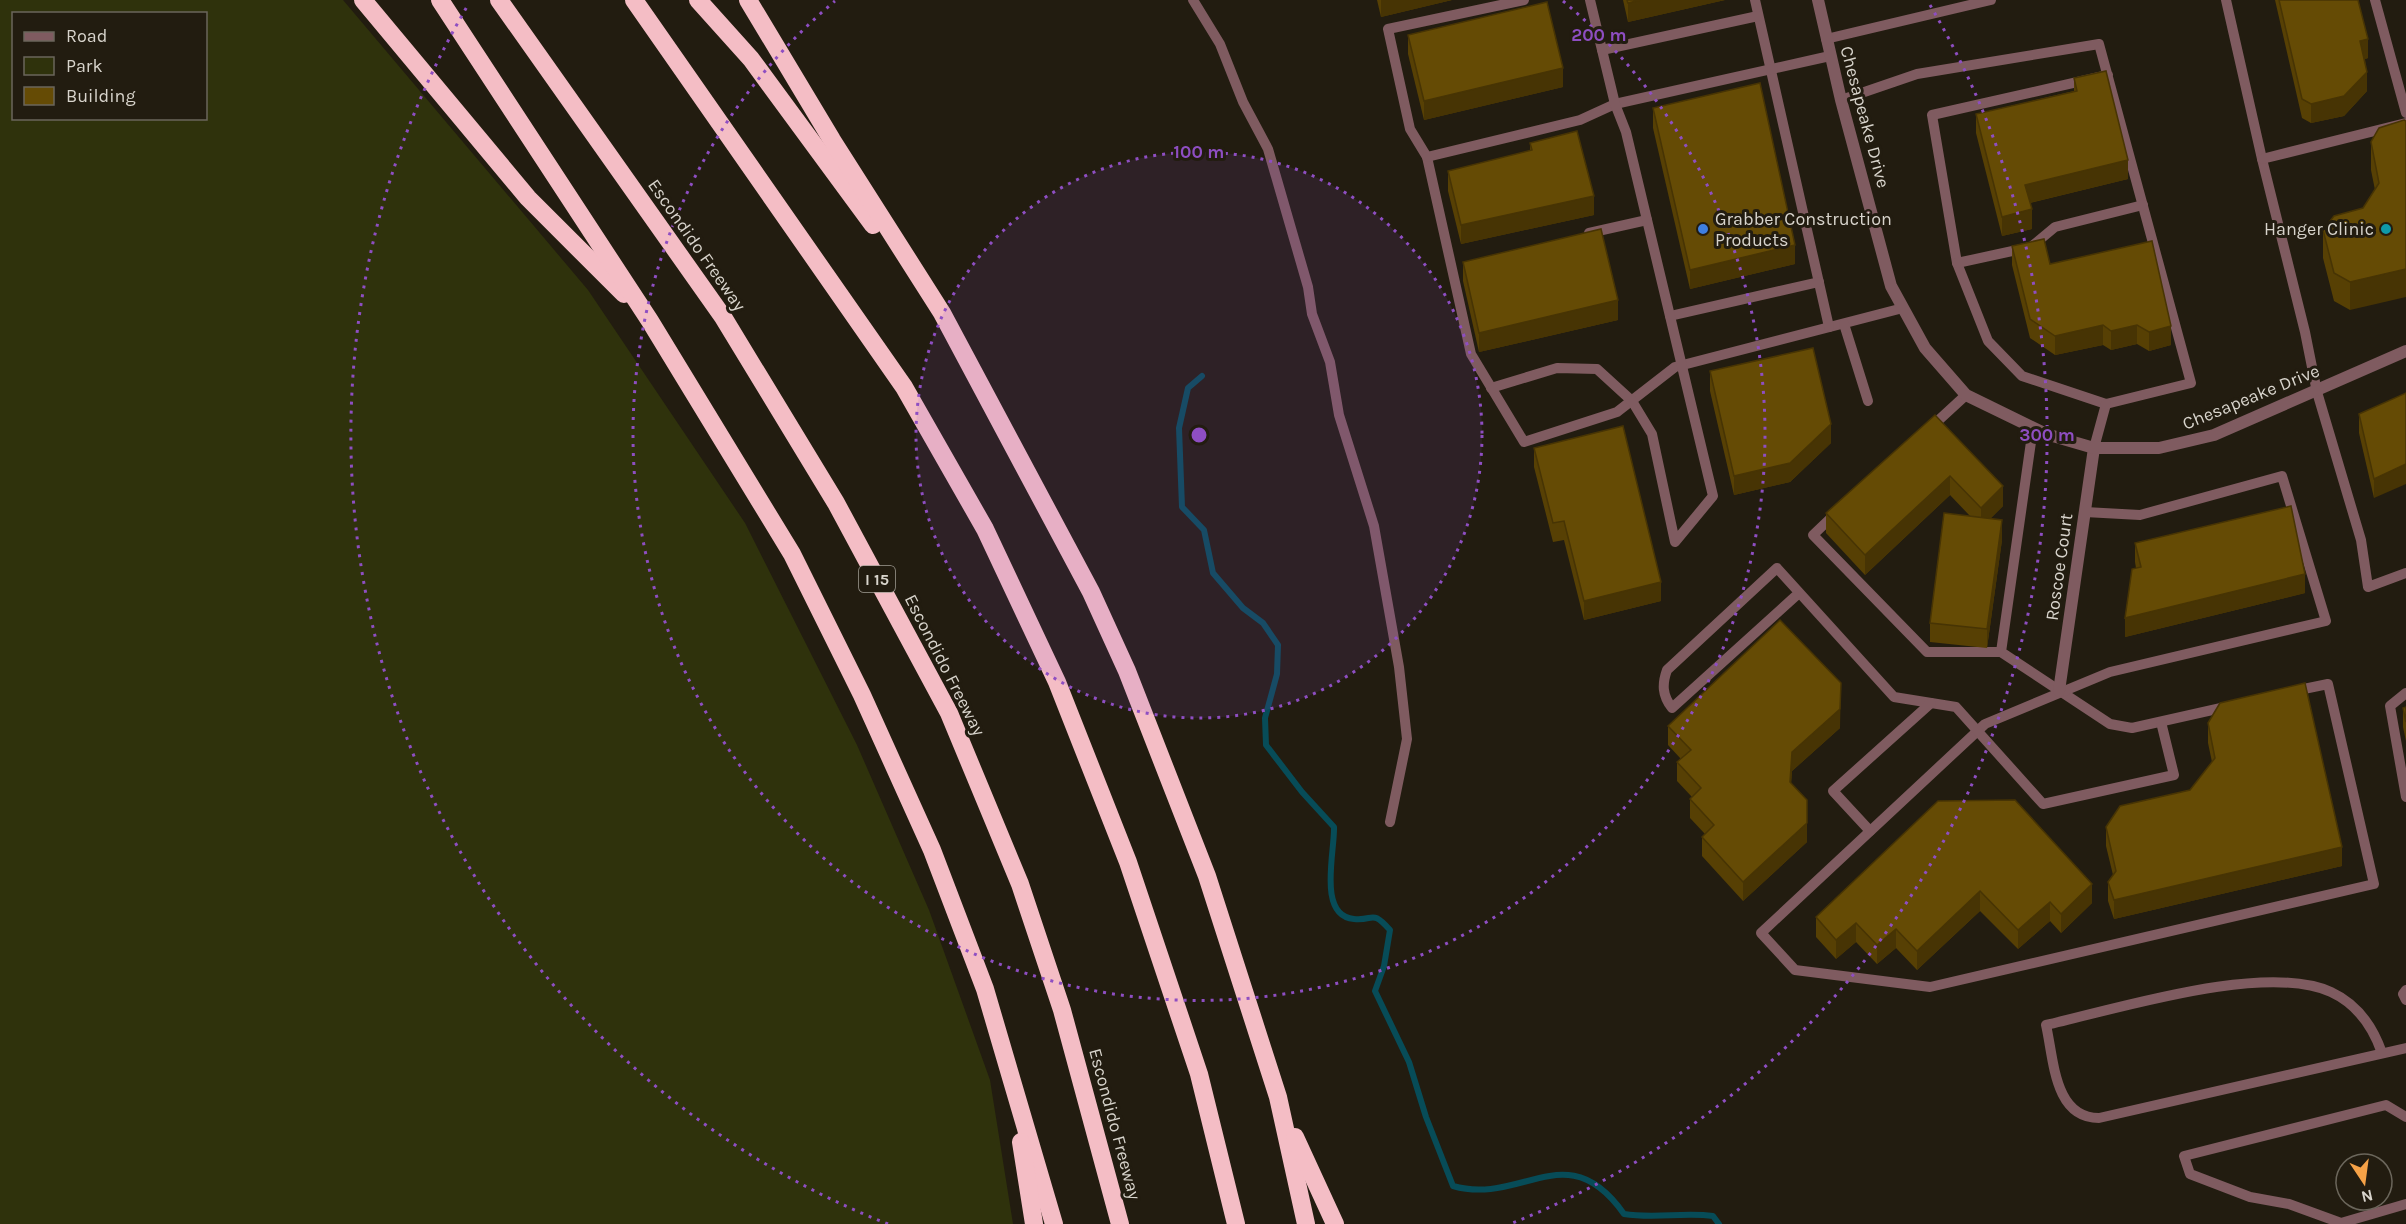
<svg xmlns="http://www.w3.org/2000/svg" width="2406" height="1224" font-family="Karla,sans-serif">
  <rect width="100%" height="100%" fill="#221c10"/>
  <path fill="#2f320c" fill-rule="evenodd" d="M0,0H343L588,290L745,523L857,745L929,910L990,1080L1013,1224H0ZM14,14H206V118H14Z"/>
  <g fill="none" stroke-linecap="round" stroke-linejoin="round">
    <path stroke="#074c58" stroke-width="6" d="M1202,376L1188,388L1179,428L1182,507L1204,530L1213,573L1243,608L1263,623L1278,645L1277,674L1265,718L1266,745L1302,792L1334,827C1335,851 1317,916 1354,919C1375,921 1371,909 1390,930L1384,966L1375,991L1409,1062L1426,1117L1453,1186C1522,1206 1567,1133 1624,1214C1654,1219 1684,1212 1713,1216L1719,1224"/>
    <g stroke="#7f5b60" stroke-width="10">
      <path d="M1193,0L1220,44L1243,102L1268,149L1308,287L1312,314L1330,362L1339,415L1374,526L1399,667L1407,739L1390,822"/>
      <path d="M1524,0L1388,29L1410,129L1427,157L1471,354L1524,442L1617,412L1675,367L1903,308"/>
      <path d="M1755,0L1829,327"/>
      <path d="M2226,0L2262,159L2305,332L2317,392L2361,540L2368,587L2406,573"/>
      <path d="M2375,0L2406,113"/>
      <path d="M1826,39L1991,0"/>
      <path d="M1602,50L1758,16"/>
      <path d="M1841,100L1917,74L2099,44L2191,383L2106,404L2022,376L1988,341L1957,263L1932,115L2108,75"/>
      <path d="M1427,157L1580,120L1615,104L1830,56"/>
      <path d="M2262,159L2406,123"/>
      <path d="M1589,233L1647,220"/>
      <path d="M1957,263L2031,247L2055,227L2143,205"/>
      <path d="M1670,316L1819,282"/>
      <path d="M1844,324L1868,401"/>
      <path d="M1491,388L1557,368L1597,369L1632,401L1652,434L1675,542L1713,496L1626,132L1615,104L1590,0"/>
      <path d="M2033,428L2001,652L2110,724L2132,728L2230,706"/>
      <path d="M1929,429L1966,395"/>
      <path d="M2094,448L2106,404"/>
      <path d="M2085,512L2140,515L2282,476L2326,621L2110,672L1985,724L1761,933L1795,970L1930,987L2374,884L2328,684L2294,691"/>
      <path d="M1835,514L1813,535L1927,652H2001"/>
      <path d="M1799,593L1672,708C1662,695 1662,684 1667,670L1777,568L1894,697L1956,707L2043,804L2174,775L2161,722"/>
      <path d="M2406,693L2390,706L2406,797"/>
      <path d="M1870,831L1833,791L1931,703"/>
      <path d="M2406,990L2403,994L2406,1000"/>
      <path d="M2382,1053C2373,1027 2357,1004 2331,992C2265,962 2117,1009 2046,1025C2054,1060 2054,1118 2099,1118L2406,1048"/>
      <path d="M2406,1117L2386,1105L2184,1156L2190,1174L2250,1197L2289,1204L2341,1223L2406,1204"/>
    </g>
    <path stroke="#7f5b60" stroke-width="12" d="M2059,691L2094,448"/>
    <path stroke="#7f5b60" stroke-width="12" d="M1818,0L1841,100L1891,286L1925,348L1966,395L2046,434L2094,448H2159L2214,435L2406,351"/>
    <g stroke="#f4bdc5" stroke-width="18">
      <path d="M363,0L528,198L624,294"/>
      <path d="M440,0L650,321L792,554L862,695L932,850L985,989L1054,1224"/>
      <path d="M499,0L723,317L836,503L949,713L1020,884L1062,1010L1120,1224"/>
      <path d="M634,0L904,387L985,529L1057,682L1128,862L1199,1074L1236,1224"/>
      <path d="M698,0L751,59L873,225"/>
      <path d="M748,0L832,140L942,313L1091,592L1127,671L1207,876L1278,1097L1306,1224"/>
      <path d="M1295,1137L1335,1224"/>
      <path d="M1021,1142L1034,1224"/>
    </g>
  </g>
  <g fill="#574004">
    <path d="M1377,0H1452L1381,17Z"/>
    <path d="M1623,0H1725L1628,22Z"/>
    <path d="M2275,0H2358L2368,58L2365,59L2367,91L2344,116L2311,123L2302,118Z"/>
    <path d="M1408,35L1563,87L1424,120L1408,54Z"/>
    <path d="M2074,78L2128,179L2030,203L2032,229L2002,236L1976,133V114L2074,91Z"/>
    <path d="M1653,108L1795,264L1690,289L1653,128Z"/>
    <path d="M2404,120L2350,310L2334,301L2323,258V230L2363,208L2375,190L2371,170V142Z"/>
    <path d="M1530,143L1594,215L1461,244L1448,191V171L1530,151Z"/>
    <path d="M2012,246L2050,264L2171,345L2149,351L2137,344L2111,350L2103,345L2055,355L2030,338L2012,265Z"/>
    <path d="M1463,262L1618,320L1479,352L1463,281Z"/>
    <path d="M1710,371L1831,443L1790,482L1734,495L1710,391Z"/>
    <path d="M2406,393L2374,498L2359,433V414Z"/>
    <path d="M1935,415L2003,506L1990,519L2002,540L1987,648L1930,642V623L1970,516L1950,495L1865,575L1826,533V513Z"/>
    <path d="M1534,448L1661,601L1584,620L1564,540L1553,542L1534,467Z"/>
    <path d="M2135,543L2305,593L2125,637L2136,568L2135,562Z"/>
    <path d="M2406,707V741L2403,727V708Z"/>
    <path d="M2208,723L2342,866L2114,919L2108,901V882L2113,875L2106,846V827L2190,790L2212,762L2208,743Z"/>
    <path d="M1668,726L1840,728L1792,771L1791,783L1807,842L1743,901L1702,856V837L1705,834L1690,818V799L1692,797L1677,781V762L1681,759L1668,745Z"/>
    <path d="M1938,801L2092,903L2061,933L2050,921L2018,949L1980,911L1917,970L1896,948L1877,964L1856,942L1836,959L1816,937V917Z"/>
  </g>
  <g fill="#473404">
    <path d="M1381,0H1452L1381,17Z"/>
    <path d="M1640,0H1725L1628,22V3Z"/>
    <path d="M2368,39V58L2360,61V41Z"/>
    <path d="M1563,68V87L1424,120V101Z"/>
    <path d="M2367,72V91L2344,116L2311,123V104Z"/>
    <path d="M2128,160V179L2025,204V185Z"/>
    <path d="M1594,196V215L1461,244V225Z"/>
    <path d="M2032,209V229L2002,236V217Z"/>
    <path d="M1795,245V264L1690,289V270Z"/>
    <path d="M2406,269V297L2350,310V282Z"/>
    <path d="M1618,300V320L1479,352V333Z"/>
    <path d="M2103,325V345L2055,355V336Z"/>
    <path d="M2137,325V344L2111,350V331Z"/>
    <path d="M2171,326V345L2149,351V332Z"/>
    <path d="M1831,424V443L1790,482L1734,495V476Z"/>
    <path d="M2406,464V484L2374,498V479Z"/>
    <path d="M1950,476V495L1865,575V555Z"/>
    <path d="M2003,486V506L1981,527V508Z"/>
    <path d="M2002,520V540L1987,648V629Z"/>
    <path d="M2305,574V593L2125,637V618Z"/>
    <path d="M1661,582V601L1584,620V601Z"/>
    <path d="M1841,683L1840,728L1792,771L1790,801V782L1792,752Z"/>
    <path d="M1807,800V842L1743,901V882Z"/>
    <path d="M2342,847V866L2114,919V900Z"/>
    <path d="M2092,884V903L2061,933V914Z"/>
    <path d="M1980,891V911L1917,970V951Z"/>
    <path d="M2050,902V921L2018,949V930Z"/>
    <path d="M1856,923V942L1836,959V940Z"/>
    <path d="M1896,929V948L1877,964V945Z"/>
  </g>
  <g fill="#654b05" stroke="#473404" stroke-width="1.5">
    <path d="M1627,0H1640L1628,3Z"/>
    <path d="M2279,0H2358L2368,39L2360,41L2367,72L2344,96L2311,104L2302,99Z"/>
    <path d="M1547,2L1563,68L1424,101L1408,35Z"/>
    <path d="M2106,71L2128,160L2025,185L2032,209L2002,217L1976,114L2077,91L2074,78Z"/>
    <path d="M1760,83L1795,245L1690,270L1653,108Z"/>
    <path d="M2404,120L2406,121V269L2350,282L2334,273L2323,230L2334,216L2363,208L2379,183L2371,142L2379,128Z"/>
    <path d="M1577,131L1594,196L1461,225L1448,171L1532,150L1530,143Z"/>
    <path d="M1601,229L1618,300L1479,333L1463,262Z"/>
    <path d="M2044,239L2050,264L2152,241L2171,326L2149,332L2137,325L2111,331L2103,325L2055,336L2030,319L2012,246Z"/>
    <path d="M1813,348L1831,424L1790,463L1734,476L1710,371Z"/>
    <path d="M2406,393V464L2374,479L2359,414Z"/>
    <path d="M1935,415L2003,486L1981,508L1950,476L1865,555L1826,513Z"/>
    <path d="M1623,426L1661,582L1584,601L1564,521L1553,523L1534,448Z"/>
    <path d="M2291,506L2305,574L2125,618L2132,569L2141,567L2135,543Z"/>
    <path d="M1944,513L2002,520L1987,629L1930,623Z"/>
    <path d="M1780,620L1841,683L1840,709L1792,752L1790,782L1807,800V823L1743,882L1702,837L1714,825L1690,799L1701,788L1677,762L1691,750L1668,726Z"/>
    <path d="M2305,683L2342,847L2114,900L2108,882L2116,871L2106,827L2120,806L2190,790L2215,758L2208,723L2220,703Z"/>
    <path d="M2406,707V722L2403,708Z"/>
    <path d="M2015,800L2092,884L2061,914L2050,902L2018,930L1980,891L1917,951L1896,929L1877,945L1856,923L1836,940L1816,917L1938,801Z"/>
  </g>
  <circle cx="1199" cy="435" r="283" fill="#8e4ec2" fill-opacity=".12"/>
  <g fill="none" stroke="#8e4ec2" stroke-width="3" stroke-dasharray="3 6">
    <circle cx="1199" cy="435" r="283"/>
    <path d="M1563 1A566 566 0 1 1 835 1"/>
    <path d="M888 1224A848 848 0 0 1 468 5M1930 5A848 848 0 0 1 1510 1224"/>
  </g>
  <circle fill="#3f7fe0" stroke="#221c10" stroke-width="2" cx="1703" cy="229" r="6"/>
  <circle fill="#0f9aa8" stroke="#221c10" stroke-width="2" cx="2386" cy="229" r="6"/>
  <g text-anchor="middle" stroke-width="6" stroke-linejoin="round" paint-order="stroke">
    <rect fill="#221c10" stroke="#a19d94" stroke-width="1.5" x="859" y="566" width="36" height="26" rx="4.5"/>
    <g font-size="16" font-weight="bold" fill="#d8d4cc">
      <text x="877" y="585">I 15</text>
    </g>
    <g font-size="18" fill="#d8d4cc" stroke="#221c10">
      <text transform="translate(1865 117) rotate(75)" y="6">Chesapeake Drive</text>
      <text transform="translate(697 245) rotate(55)" y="6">Escondido Freeway</text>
      <text transform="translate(2251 397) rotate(-22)" y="6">Chesapeake Drive</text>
      <text transform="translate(2059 567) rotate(-82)" y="6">Roscoe Court</text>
      <text transform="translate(945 665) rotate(63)" y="6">Escondido Freeway</text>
      <text transform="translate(1115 1124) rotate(75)" y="6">Escondido Freeway</text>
    </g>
    <g font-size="18" fill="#d8d4cc" stroke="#221c10" text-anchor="start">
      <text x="1715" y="225">Grabber Construction<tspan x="1715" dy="21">Products</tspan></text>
      <text x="2374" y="235" text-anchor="end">Hanger Clinic</text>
    </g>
  </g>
  <circle cx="1199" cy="435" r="9" fill="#8e4ec2" stroke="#221c10" stroke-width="3"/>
  <g font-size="18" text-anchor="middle" font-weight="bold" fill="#8e4ec2" stroke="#221c10" stroke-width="6" stroke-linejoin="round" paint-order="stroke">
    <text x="1599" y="41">200 m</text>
    <text x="1199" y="158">100 m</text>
    <text x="2047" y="441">300 m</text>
  </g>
  <rect x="12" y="12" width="195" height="108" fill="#221c10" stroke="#6b665b" stroke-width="1.5"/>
  <rect x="24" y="32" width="30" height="9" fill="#7f5b60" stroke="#6b665b" stroke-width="1.5"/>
  <text x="66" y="42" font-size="18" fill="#d8d4cc">Road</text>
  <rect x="24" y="57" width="30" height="18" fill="#2f320c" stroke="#6b665b" stroke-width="1.5"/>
  <text x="66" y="72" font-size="18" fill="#d8d4cc">Park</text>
  <rect x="24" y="87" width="30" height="18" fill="#654b05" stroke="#6b665b" stroke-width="1.5"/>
  <text x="66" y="102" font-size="18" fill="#d8d4cc">Building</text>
  <g transform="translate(2364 1182) rotate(167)"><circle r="28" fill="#221c10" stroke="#6b665b" stroke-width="1.5"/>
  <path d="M0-4.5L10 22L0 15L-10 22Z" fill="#f6a247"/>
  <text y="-9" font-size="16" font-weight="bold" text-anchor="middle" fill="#d8d4cc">N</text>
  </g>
</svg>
